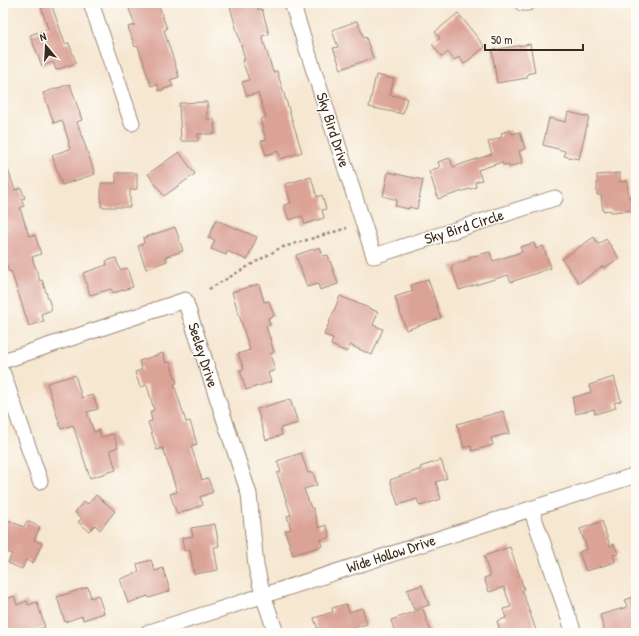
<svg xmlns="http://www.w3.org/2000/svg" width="639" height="636" font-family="'Patrick Hand',sans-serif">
  <rect width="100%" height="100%" fill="#fdfcf7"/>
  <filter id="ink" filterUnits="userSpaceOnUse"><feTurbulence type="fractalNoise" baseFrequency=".025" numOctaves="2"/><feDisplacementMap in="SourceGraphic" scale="8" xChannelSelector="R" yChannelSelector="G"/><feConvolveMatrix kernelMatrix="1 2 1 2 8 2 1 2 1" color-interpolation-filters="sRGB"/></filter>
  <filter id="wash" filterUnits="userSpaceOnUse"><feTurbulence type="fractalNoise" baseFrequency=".012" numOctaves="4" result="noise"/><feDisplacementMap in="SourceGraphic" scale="16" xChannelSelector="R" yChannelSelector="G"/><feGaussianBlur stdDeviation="0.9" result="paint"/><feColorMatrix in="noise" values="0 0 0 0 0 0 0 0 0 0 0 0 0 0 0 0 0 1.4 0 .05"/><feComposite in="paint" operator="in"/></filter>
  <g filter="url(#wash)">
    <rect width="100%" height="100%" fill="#f6e7d1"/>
    <g id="blocks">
      <g fill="#dba296">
        <path d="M40,3H51L65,44L69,43L76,63L56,70L53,62L42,66L30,35L48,29Z"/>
        <path d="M127,3H158L167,29L164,30L179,77L170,80L173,86L159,91L157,84L151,86L138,46L135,47L128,27L135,25Z"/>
        <path d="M229,3H256L258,10L262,9L269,34L262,36L273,72L277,71L302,152L281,159L278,151L266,155L261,141L266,140L260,119L266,117L258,93L247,96L242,82L249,80L242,60L245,59Z"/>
        <path d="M458,13L485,47L464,64L459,57L454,60L448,52L442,57L432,44L440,38L435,32Z"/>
        <path d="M357,21L364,38L366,37L373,58L341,69L333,48L338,47L332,30Z"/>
        <path d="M530,44L535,72L527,74V78L497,83L492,50Z"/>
        <path d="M376,75L394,79L390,95L407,98L403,114L369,107Z"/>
        <path d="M70,84L82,120L77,122L95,174L62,185L52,155L70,149L68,143L69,142L62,120L54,123L43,93Z"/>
        <path d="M207,102V119H214L215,134H198V141H181L179,103Z"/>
        <path d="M568,112L589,117L579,159L564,156L565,151L543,145L549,118L566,122Z"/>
        <path d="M510,130L512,134L520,132L525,149L519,151L522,163L509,167L508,164L503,165L502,162L478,170L482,180L475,182L476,187L438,199L429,171L440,167L438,162L450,158L453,167L492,154L488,142L502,137L501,133Z"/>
        <path d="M179,152L195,174L164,196L148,174Z"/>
        <path d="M3,161H5L15,190L21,188L25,198L21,199L24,206L20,208L29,236L35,235L41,254L32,257L40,281L42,280L52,310L41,314L44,321L29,326L11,271L9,272L3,254V250L7,248L3,236V230L8,228L3,215Z"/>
        <path d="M388,172L423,180L417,209L409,207V209L395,206L397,200L383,196Z"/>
        <path d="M116,173H137V189L130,190V207H101V183H116Z"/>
        <path d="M620,173V182L627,181L629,198H636V210L611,212L610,210L603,211L601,195H597V175Z"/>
        <path d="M311,177L317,197L322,195L326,209L322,210L324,218L305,224L302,216L289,220L284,205L291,203L285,184Z"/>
        <path d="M216,220L257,237L247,260L227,251L226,255L211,249L215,240L208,238Z"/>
        <path d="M175,227L183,251L165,257L167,261L146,269L138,246L144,243L143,238Z"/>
        <path d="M594,237L598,244L606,239L619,258L604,268L603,266L579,283L562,259Z"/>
        <path d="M534,243L536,249L543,246L551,268L511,282L508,275L459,290L451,266L470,259L469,257L490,252L493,261L522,252L520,247Z"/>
        <path d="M320,247L323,256L328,255L338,284L320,290L318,284L307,287L296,255Z"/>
        <path d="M116,258L120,270L127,268L133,287L113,293L111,289L90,295L83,273L107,265L106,261Z"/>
        <path d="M428,279L441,318L406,330L395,297L413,291L411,285Z"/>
        <path d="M259,284L264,302L269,301L274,316L268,318L270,325L266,326L274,352L270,354L275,370L268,373L271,382L246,390L240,370L244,369L238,354L250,350L232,292Z"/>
        <path d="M340,296L378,312L373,325L383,329L372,355L350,345L347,352L331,345L333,338L324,335Z"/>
        <path d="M163,353L166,363L170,362L177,383L174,384L186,422L190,421L197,444L191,446L202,480L208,478L213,492L200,497L203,505L177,514L170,494L177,492L163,448L157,450L148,422L152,421L150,412L154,410L147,385L140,387L135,372L142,370L139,361Z"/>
        <path d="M75,375L82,398L93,395L98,409L87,412L94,432L99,430L101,437L113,434L118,447L110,450L116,470L90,478L73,425L61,429L47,383Z"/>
        <path d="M614,377L621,401L614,403L616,408L595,414L594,409L576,414L572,398L591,392L589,385Z"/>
        <path d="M290,399L298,423L280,428L282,435L266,440L257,409Z"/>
        <path d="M503,411L510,433L491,438L493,445L472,451L471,446L464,448L457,424Z"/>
        <path d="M301,453L308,473L313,472L317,485L304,489L311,508H313L319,528L326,525L330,537L320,540L322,546L293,555L285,531L291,529L287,516L291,515L277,473L281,472L277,461Z"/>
        <path d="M441,460L447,478L436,482L441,499L420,506L417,499L398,505L390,480L421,469L420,467Z"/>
        <path d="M96,495L115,511L100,530L95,525L89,531L78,522L82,518L75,512L84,501L88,504Z"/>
        <path d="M5,519L24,527L27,521L40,527L34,540L42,543L33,563L26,560L22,569L8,563L12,554L3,550V524Z"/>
        <path d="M602,521L610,546L614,544L618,554L613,555L615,562L586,571L579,552L587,549L580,529Z"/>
        <path d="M215,524L219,546L214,547L218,570L194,574L190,550L184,551L182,538L193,536L191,528Z"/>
        <path d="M510,547L524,589L522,590L537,633H501L497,621L506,618L503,609L511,607L504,587L489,592L484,578L490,576L484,556Z"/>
        <path d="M151,560L155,571L163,568L170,591L149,598L148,596L128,603L120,579L139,572L137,564Z"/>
        <path d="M422,585L429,605L414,610L407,590Z"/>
        <path d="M88,587L91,598L98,595L104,613L83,620L82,616L65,622L57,597Z"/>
        <path d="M14,596L17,605L27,601L28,605L37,602L45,627L29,633H7L6,630L3,631V610L6,609L3,600Z"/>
        <path d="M636,596V633H605L600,615L627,607L625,600Z"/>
        <path d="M346,604L349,612L362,608L367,624L350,629L351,633H319L314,618L333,612L332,608Z"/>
        <path d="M423,609L431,633H395L391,620Z"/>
      </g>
    </g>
  </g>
  <g filter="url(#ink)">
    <use href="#blocks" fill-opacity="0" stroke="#988878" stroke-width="1"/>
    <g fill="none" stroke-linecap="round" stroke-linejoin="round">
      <g stroke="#988878" stroke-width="17">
        <g id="minor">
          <path d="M91,3L132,123"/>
          <path d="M292,3L374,256L555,198"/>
          <path d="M522,3H528"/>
          <path d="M3,361L185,300L249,494L256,566L263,595L276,633"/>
          <path d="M3,374L40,481"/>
          <path d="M531,509L574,633"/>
          <path d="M147,633L636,475"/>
        </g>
      </g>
      <path stroke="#988878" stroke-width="2.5" stroke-dasharray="3 3" stroke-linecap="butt" d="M209,289L280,248L347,228"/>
      <use href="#minor" stroke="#fff" stroke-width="15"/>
    </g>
  </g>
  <g text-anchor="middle" stroke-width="3" stroke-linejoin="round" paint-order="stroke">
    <g font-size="15" fill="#3b2a1e" stroke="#fdfcf7">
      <text transform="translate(333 130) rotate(72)" y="5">Sky Bird Drive</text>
      <text transform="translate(464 227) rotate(-18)" y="5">Sky Bird Circle</text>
      <text transform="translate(203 355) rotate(72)" y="5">Seeley Drive</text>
      <text transform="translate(391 554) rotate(-18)" y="5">Wide Hollow Drive</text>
    </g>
  </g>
  <rect width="639" height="636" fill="none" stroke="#fdfcf7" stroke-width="16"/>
  <g transform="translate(46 46) rotate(342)" stroke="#fdfcf7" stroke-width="3" paint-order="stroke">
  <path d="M0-3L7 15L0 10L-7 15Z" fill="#3b2a1e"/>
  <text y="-6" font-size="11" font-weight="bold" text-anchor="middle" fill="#3b2a1e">N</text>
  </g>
  <path d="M485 44v6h98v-6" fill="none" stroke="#3b2a1e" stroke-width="2"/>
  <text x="491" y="44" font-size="12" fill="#3b2a1e" stroke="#fdfcf7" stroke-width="3" paint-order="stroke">50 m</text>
</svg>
